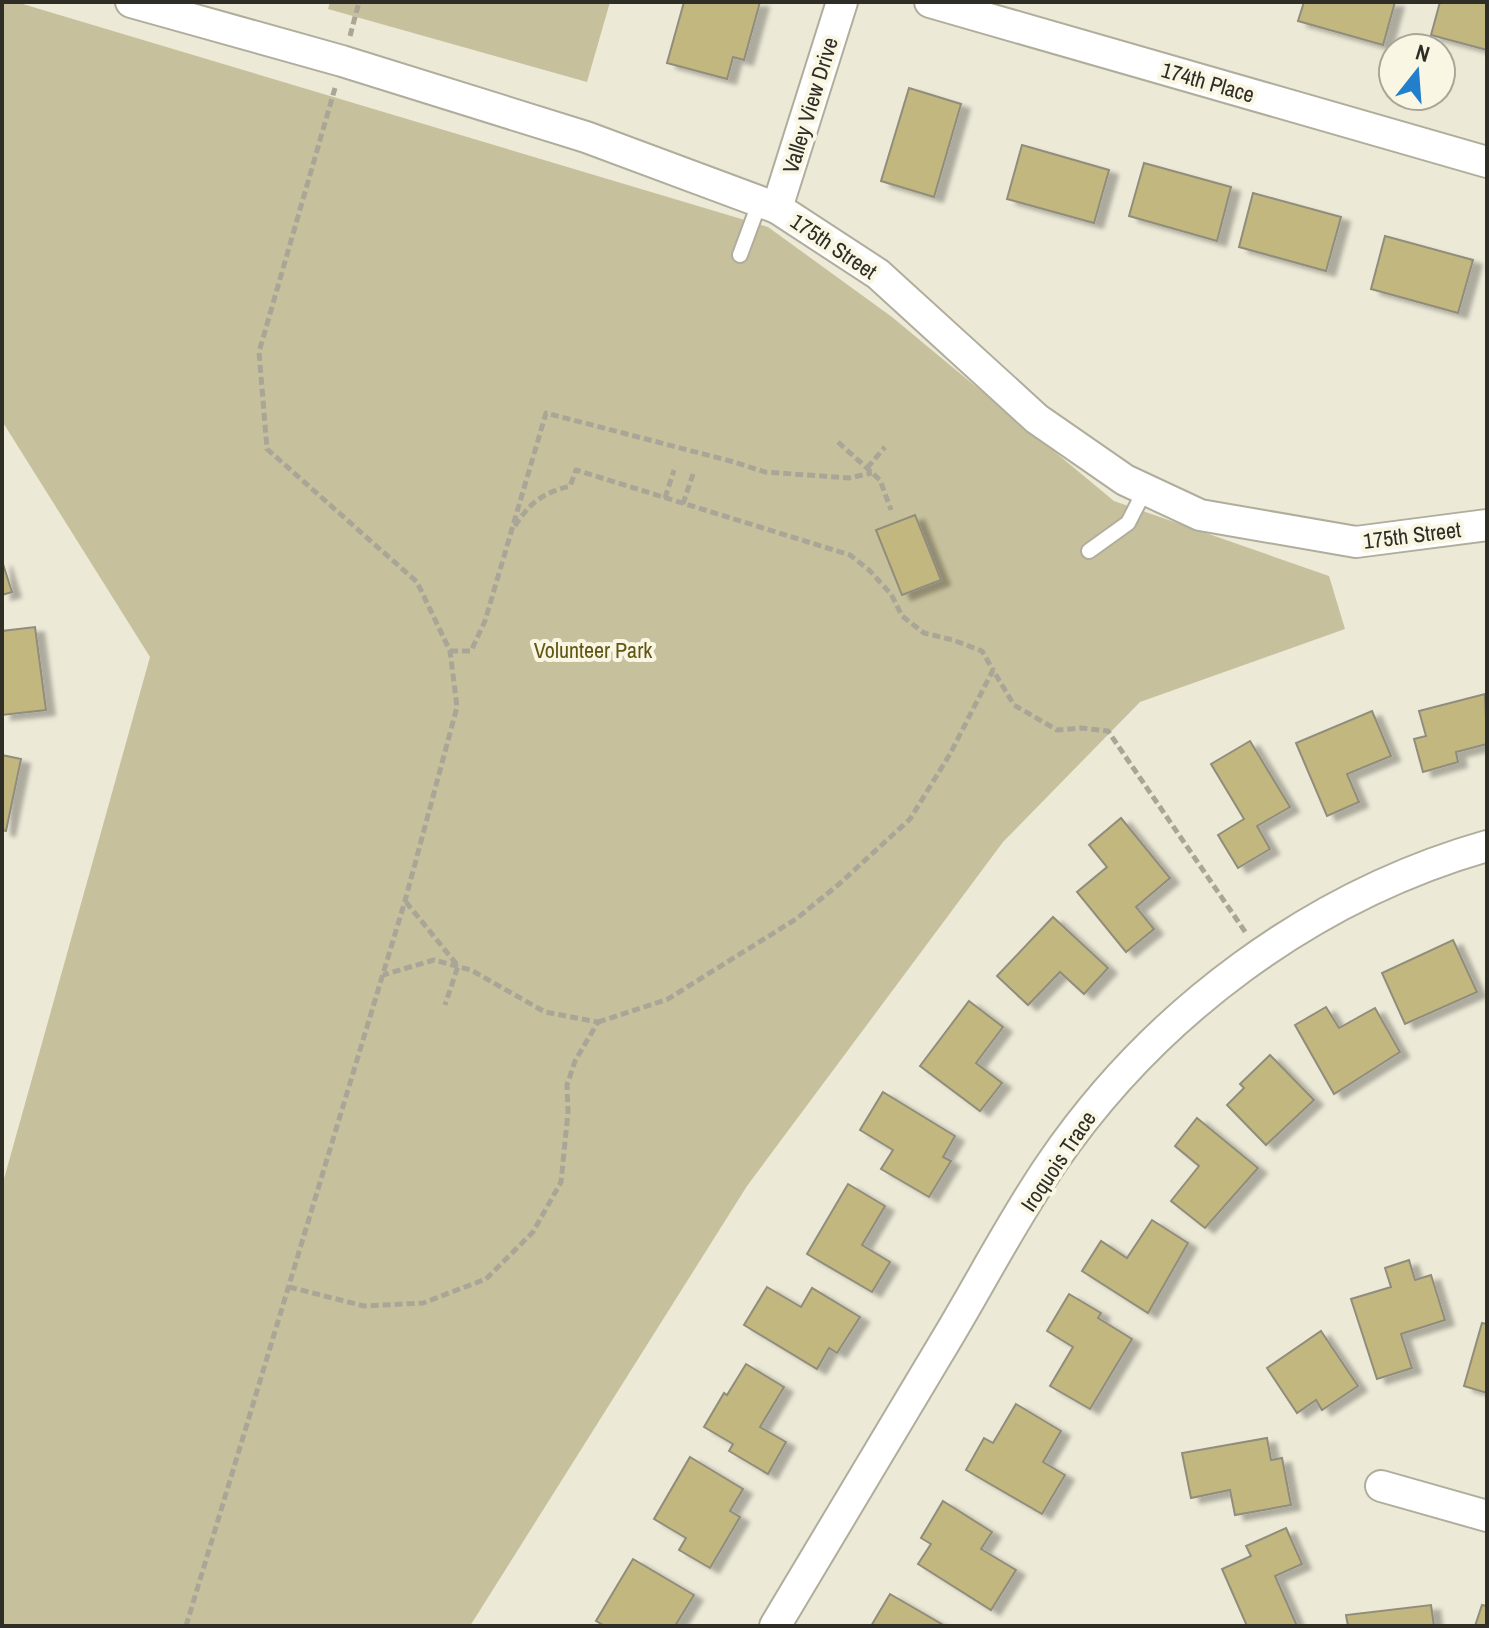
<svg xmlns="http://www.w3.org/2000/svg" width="1489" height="1628" font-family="'Archivo Narrow',sans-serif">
  <defs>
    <filter id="shadow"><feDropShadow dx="9" dy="5" stdDeviation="2" flood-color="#0004"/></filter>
  </defs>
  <rect width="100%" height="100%" fill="#ece9d7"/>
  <g fill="#c7c09c">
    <path d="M2,2H16L768,227L892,317L1114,501L1329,576L1345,629L1140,702L1003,842L747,1186L470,1626H2V1186L150,657L2,421Z"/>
    <path d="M330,2H610L587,82L328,9Z"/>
  </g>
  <g fill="#c2b77e" stroke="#908d7c" stroke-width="2" filter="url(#shadow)">
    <path d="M684,2H760L744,60L733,57L727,79L667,63Z"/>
    <path d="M1304,2H1395L1383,45L1298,21Z"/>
    <path d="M1440,2H1487V50L1431,35Z"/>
    <path d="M909,88L961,104L934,197L881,181Z"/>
    <path d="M1022,145L1109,170L1094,223L1007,199Z"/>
    <path d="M1144,163L1231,187L1217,241L1129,216Z"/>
    <path d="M1253,193L1341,217L1326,271L1239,247Z"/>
    <path d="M1385,236L1473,260L1458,313L1371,289Z"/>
    <path d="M915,515L941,580L902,595L876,530Z"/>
    <path d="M2,561L12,592L2,595Z"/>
    <path d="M35,627L46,710L2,715V631Z"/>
    <path d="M1485,694L1487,744L1456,752L1458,762L1423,772L1414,739L1426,736L1419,711Z"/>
    <path d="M1372,711L1391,756L1347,774L1359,802L1327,816L1296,743Z"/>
    <path d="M1250,741L1290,807L1257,826L1270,849L1238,868L1218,835L1244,819L1211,764Z"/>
    <path d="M2,755L21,759L6,831L2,830Z"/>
    <path d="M1121,818L1170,878L1136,907L1154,929L1126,952L1077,892L1107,867L1089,845Z"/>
    <path d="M1053,917L1108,968L1084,994L1060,972L1028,1005L997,976Z"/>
    <path d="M1453,940L1477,992L1405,1024L1382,973Z"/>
    <path d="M969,1001L1003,1027L976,1063L1002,1083L980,1111L920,1066Z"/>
    <path d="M1326,1007L1339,1028L1375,1008L1400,1052L1334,1094L1295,1025Z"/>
    <path d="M1270,1055L1314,1100L1266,1145L1227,1105L1244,1088L1240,1084Z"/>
    <path d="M883,1092L955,1136L943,1157L951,1161L929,1197L881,1169L893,1150L860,1130Z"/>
    <path d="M1197,1118L1258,1168L1205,1228L1171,1201L1199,1166L1175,1146Z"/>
    <path d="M848,1184L885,1206L862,1245L890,1262L872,1292L807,1254Z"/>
    <path d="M1152,1220L1188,1243L1148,1313L1082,1271L1101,1241L1127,1258Z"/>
    <path d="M1409,1260L1415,1280L1431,1275L1445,1320L1401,1334L1412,1368L1377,1379L1351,1299L1391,1287L1385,1268Z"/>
    <path d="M767,1287L801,1307L812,1288L860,1317L837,1353L829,1348L817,1369L744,1325Z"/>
    <path d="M1069,1294L1101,1313L1098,1318L1132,1339L1090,1409L1050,1386L1073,1347L1047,1331Z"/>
    <path d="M1482,1323L1487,1324V1393L1464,1386Z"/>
    <path d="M1321,1331L1358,1386L1322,1410L1316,1400L1297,1413L1267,1368Z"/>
    <path d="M746,1364L784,1387L760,1427L786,1442L768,1474L729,1451L733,1444L704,1427L724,1393L727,1395Z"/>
    <path d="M1016,1404L1061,1431L1043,1462L1065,1475L1042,1514L966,1470L984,1438L993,1443Z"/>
    <path d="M1267,1438L1271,1460L1282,1458L1291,1505L1235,1515L1230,1490L1191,1498L1182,1453Z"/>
    <path d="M690,1457L743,1489L730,1511L740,1517L710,1568L679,1550L686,1538L654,1519Z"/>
    <path d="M943,1501L992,1532L981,1549L1016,1570L991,1610L918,1564L931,1544L921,1538Z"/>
    <path d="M1286,1528L1302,1564L1275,1576L1297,1626H1247L1222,1569L1251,1556L1246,1546Z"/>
    <path d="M633,1559L694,1595L675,1626H605L596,1621Z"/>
    <path d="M890,1594L945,1626H871Z"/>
    <path d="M1431,1605L1434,1626H1348L1346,1615Z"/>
    <path d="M1482,1605L1487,1606V1626H1475Z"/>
  </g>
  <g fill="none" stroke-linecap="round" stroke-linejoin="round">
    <g stroke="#b0ad9c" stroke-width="18">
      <g id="lane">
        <path d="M740,255L760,201"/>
        <path d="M1089,551L1128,523L1145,490"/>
      </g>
    </g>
    <g stroke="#b0ad9c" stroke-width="34">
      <g id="street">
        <path d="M131,2L342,61L586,137L777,208L878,274L1037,419L1125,480L1200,515L1356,542L1487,525"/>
        <path d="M930,2L1487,162"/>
        <path d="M777,208L842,2"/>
        <path d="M1381,1486L1487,1516"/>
        <path d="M775,1626C833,1529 891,1432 949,1335C983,1278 1014,1218 1051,1164C1154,1013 1312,896 1487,846"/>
      </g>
    </g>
    <g stroke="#a9a698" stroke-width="5" stroke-dasharray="8 4" stroke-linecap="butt">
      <path d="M350,36L359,2"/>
      <path d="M838,442L880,480L891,510"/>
      <path d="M867,468L885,447"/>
      <path d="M665,498L674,470"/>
      <path d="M683,504L693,474"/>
      <path d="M515,526C530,502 543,493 570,486L576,470L850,555L869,570L891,594L902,616L924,633L953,640L982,651L993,670"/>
      <path d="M450,651H471L485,621L546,413L734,462L765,472L849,478L872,473"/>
      <path d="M406,902L458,966L445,1005"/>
      <path d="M598,1022L668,999L796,919L838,885L910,819L950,754L993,670L1014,705L1057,730L1081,728L1108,731L1246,933"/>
      <path d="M289,1287L364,1306L423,1303L486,1279L533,1232L561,1182L568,1112L567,1085L575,1061L598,1022L545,1012L471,970L434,960L383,975"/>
      <path d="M186,1626L405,901L457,707L450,651L417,582L267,449L259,352L335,88"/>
    </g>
    <use href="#lane" stroke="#fff" stroke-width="14"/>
    <use href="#street" stroke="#fff" stroke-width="30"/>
  </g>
  <g text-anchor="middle" stroke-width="8" stroke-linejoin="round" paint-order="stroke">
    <g font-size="22" fill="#2e2d26" stroke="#faf6e4">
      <text transform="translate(1208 82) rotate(16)" y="8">174th Place</text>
      <text transform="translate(810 105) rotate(-73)" y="8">Valley View Drive</text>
      <text transform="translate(834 246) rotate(34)" y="8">175th Street</text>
      <text transform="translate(1412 535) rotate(-7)" y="8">175th Street</text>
      <text transform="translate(1058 1161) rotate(-56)" y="8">Iroquois Trace</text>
    </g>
    <g font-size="22" fill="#625613" stroke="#faf6e4">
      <text x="593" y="658">Volunteer Park</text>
    </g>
  </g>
  <rect width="1489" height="1628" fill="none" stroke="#2e2d26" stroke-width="8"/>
  <g transform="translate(1417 72) rotate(17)"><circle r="38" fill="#faf6e4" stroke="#a8a698" stroke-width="2"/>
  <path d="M0-6L14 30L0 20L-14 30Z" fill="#217fcb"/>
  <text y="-12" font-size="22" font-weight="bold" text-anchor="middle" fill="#2e2d26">N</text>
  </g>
</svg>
